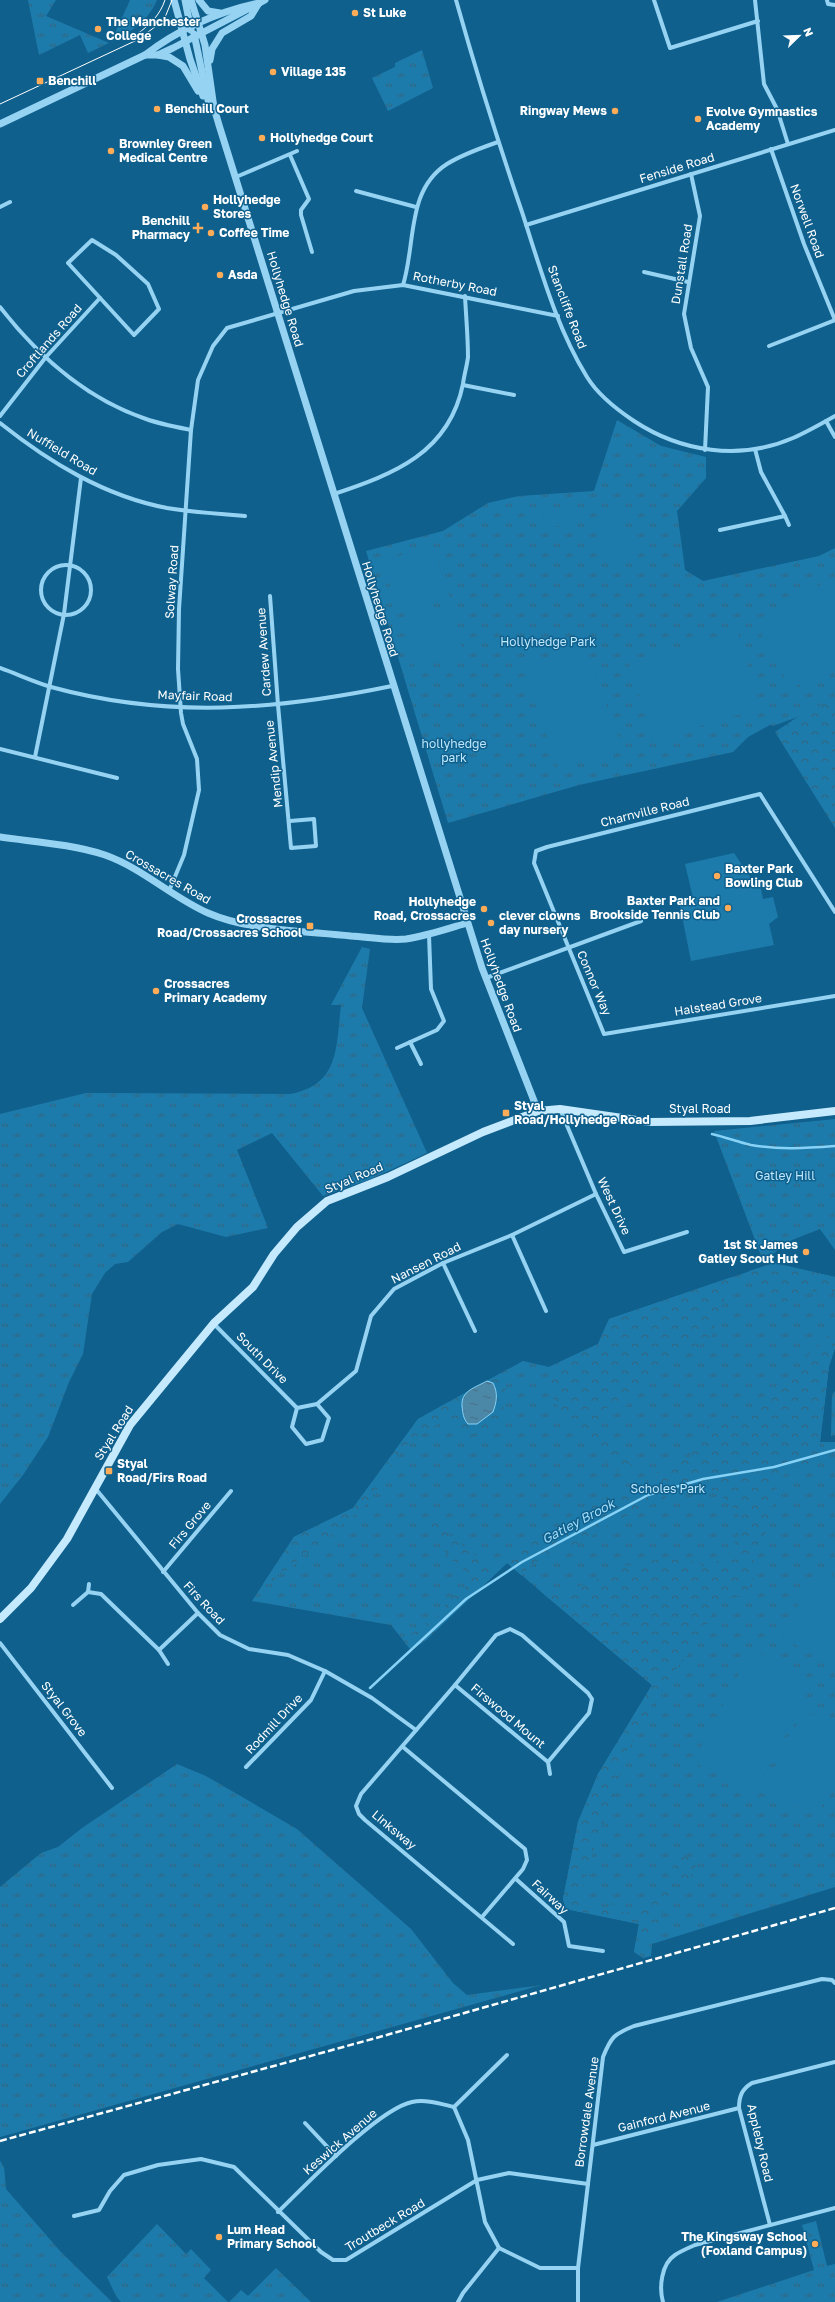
<svg xmlns="http://www.w3.org/2000/svg" width="835" height="2302" font-family="'Golos Text',sans-serif">
  <defs>
    <pattern id="grass-tufts" width="24" height="20" patternUnits="userSpaceOnUse"><rect width="24" height="20" fill="#1d7bab"/><path d="M3 7l-1-3M5 7V3M7 7l1-3M15 17l-1-3M17 17v-4M19 17l1-3" fill="none" stroke="#34647c"/></pattern>
    <pattern id="forest-crowns" width="20" height="18" patternUnits="userSpaceOnUse"><rect width="20" height="18" fill="#1d7bab"/><path d="M2 6a3 3 0 1 1 6 0M12 15a3 3 0 1 1 6 0" fill="none" stroke="#34647c"/></pattern>
    <pattern id="water-ripples" width="26" height="14" patternUnits="userSpaceOnUse"><rect width="26" height="14" fill="#4b87a7"/><path d="M2 4q2-2 4 0t4 0M15 11q2-2 4 0t4 0" fill="none" stroke="#4b6f83"/></pattern>
  </defs>
  <rect width="100%" height="100%" fill="#0f608d"/>
  <g fill="url(#grass-tufts)">
    <path d="M28,0H56L46,16L109,43L88,53L80,35L39,55Z"/>
    <path d="M130,0H157C148,21 131,32 111,42Z"/>
    <path d="M422,50L433,88L388,111L372,78L395,67V63Z"/>
    <path d="M617,420L661,446L706,457V478L677,511L685,570L703,581L819,556L835,548V701L825,707L773,726L770,725L748,737L733,752L579,785L448,823L366,551L443,531L488,503L519,496L594,491Z"/>
    <path d="M362,947L370,949L362,1008L427,1153L373,1178L323,1196L272,1133L237,1150L268,1228L226,1237L178,1224L162,1232L128,1262L115,1264L105,1273L92,1294L83,1354L69,1382L48,1437L23,1475L0,1504V1114L86,1093L290,1094C340,1085 336,1047 341,1005H331Z"/>
    <path d="M835,1119V1250L820,1229L792,1240L763,1261L714,1131Z"/>
    <path d="M774,1263L835,1277V1348L829,1366L820,1442H835V1887L652,1944L651,1956L643,1958L634,1952L639,1924L566,1909L563,1899L578,1822L598,1774L652,1685L507,1563L425,1641L411,1650L391,1625L252,1601L294,1537L353,1508L418,1419L523,1361L549,1367L598,1344L609,1319Z"/>
    <path d="M835,1391V1435L831,1436L832,1395Z"/>
    <path d="M177,1764L206,1776L297,1829L411,1929L453,1983L467,1995L542,1985L0,2137V1887L41,1853L58,1847L82,1828Z"/>
    <path d="M0,2161L4,2167L6,2189L60,2251L112,2302H0Z"/>
    <path d="M816,2221L827,2266L835,2264V2302H717L814,2270L802,2225Z"/>
    <path d="M157,2224L186,2254L191,2249L211,2270L204,2278L228,2302H121L116,2296L107,2277Z"/>
    <path d="M276,2268L311,2302H229L241,2290L248,2296Z"/>
  </g>
  <g fill="url(#forest-crowns)">
    <path d="M835,700V828L775,732L805,712Z"/>
    <path d="M774,1263L835,1277V1294C818,1282 800,1300 783,1302C779,1303 772,1300 767,1299L749,1271Z"/>
    <path d="M732,1277L712,1335L695,1349L682,1353L640,1386L626,1406L610,1405L599,1414L601,1428L625,1451L632,1467L622,1475C601,1458 554,1412 548,1386C546,1381 549,1373 549,1367L598,1344L609,1319Z"/>
    <path d="M835,1330V1348L829,1366L818,1459L804,1468L794,1466L786,1472L777,1486L767,1531L758,1547L753,1562V1578L746,1594L723,1601L713,1611L700,1638L670,1677L659,1699L626,1752L613,1799L597,1838L579,1902L605,1909L612,1903L620,1912H640L668,1879V1873L672,1870L675,1860C684,1854 692,1855 697,1865L688,1880L675,1884L671,1889L656,1931L645,1938L639,1955L634,1952L639,1924L566,1909L563,1899L578,1822L598,1774L652,1685L540,1591L571,1590L627,1566L663,1558L687,1559L708,1568L728,1553L739,1534L738,1515L726,1499L705,1486L680,1491L610,1524L584,1541L534,1562L521,1575L507,1563L425,1641L411,1650L403,1640L438,1615L451,1597L464,1589L471,1576L450,1559L437,1540L422,1525L434,1515L447,1533L485,1563H507L527,1543L561,1526L571,1516L588,1510L602,1499L642,1483L654,1476L661,1468L690,1457L705,1427L727,1415L760,1408L774,1391L793,1375L820,1341Z"/>
    <path d="M508,1369C505,1384 507,1412 497,1423C491,1428 482,1432 475,1436L457,1429L444,1422C398,1438 394,1468 367,1503C357,1515 343,1522 333,1533C322,1544 317,1553 301,1555L291,1568L279,1573L272,1584H263L294,1537L353,1508L418,1419Z"/>
  </g>
  <g fill="#1d7bab">
    <path d="M577,509L578,524L543,528L542,513Z"/>
    <path d="M621,512L635,553L606,563L592,522Z"/>
    <path d="M433,545L450,598L398,613L383,561Z"/>
    <path d="M835,577V664L791,689L754,621Z"/>
    <path d="M449,604L464,654L415,669L400,619Z"/>
    <path d="M737,631L760,708L653,741L629,664Z"/>
    <path d="M585,645L622,748L559,770L522,667Z"/>
    <path d="M734,853L756,886L760,885L763,899L773,897L778,917L769,924L774,945L691,961L679,901L693,898L685,864Z"/>
    <path d="M822,1568L835,1577V1670L779,1634Z"/>
    <path d="M752,1649L814,1681L754,1794L693,1762Z"/>
    <path d="M804,1711L835,1727V1780L816,1817L763,1790Z"/>
  </g>
  <path fill="url(#water-ripples)" stroke="#87d2f7" d="M487,1381L493,1383C498,1393 497,1401 493,1412L477,1424H468C463,1418 463,1414 462,1406C461,1391 474,1388 487,1381Z"/>
  <g fill="none" stroke-linecap="round" stroke-linejoin="round">
    <g stroke="#87d2f7" stroke-width="2.5">
      <path d="M712,1134C725,1137 738,1142 751,1145C779,1150 807,1148 835,1146"/>
      <path d="M370,1688L466,1599L522,1562L648,1495L703,1479L774,1467L835,1450"/>
    </g>
    <g stroke="#96d3f3" stroke-width="4">
      <path d="M456,0C476,71 498,142 522,212C540,267 556,327 587,377C598,395 616,409 634,421C681,452 740,461 793,438C807,432 821,424 835,416"/>
      <path d="M654,0L670,48L758,21"/>
      <path d="M755,0L764,84L777,109L788,144"/>
      <path d="M827,0L828,4L835,5"/>
      <path d="M771,149L804,244L835,320"/>
      <path d="M290,155L309,199L301,210V215L312,252"/>
      <path d="M691,174L700,216L684,314L691,348L708,387L705,450"/>
      <path d="M236,177L297,151"/>
      <path d="M356,191L416,207"/>
      <path d="M0,207L10,202"/>
      <path d="M526,225L835,130"/>
      <path d="M92,240L116,255L148,284L159,309L134,335L68,263Z"/>
      <path d="M644,272L688,282"/>
      <path d="M403,285C416,244 406,190 447,164C463,154 481,148 498,142"/>
      <path d="M0,307C38,356 87,399 146,419C160,424 176,427 191,430"/>
      <path d="M769,346L835,320"/>
      <path d="M463,385L514,395"/>
      <path d="M0,416L46,357L100,298"/>
      <path d="M826,421L835,437"/>
      <path d="M0,423C49,462 104,496 167,508C192,512 219,514 245,516"/>
      <path d="M334,494C394,474 449,453 463,384C464,375 467,366 468,357C468,337 466,316 465,296"/>
      <path d="M785,516L789,525"/>
      <path d="M720,530L785,516L761,472L755,449"/>
      <circle cx="66" cy="590" r="25"/>
      <path d="M270,596L278,705L291,848L316,846L314,819L290,821"/>
      <path d="M0,668C17,674 34,682 51,687C168,719 276,710 392,686"/>
      <path d="M0,749L117,778"/>
      <path d="M35,757L64,614L81,478"/>
      <path d="M169,891L184,855L199,790L197,759L183,724L181,713L178,669L179,609L191,430L198,380L213,346L227,328L354,291L403,285L558,316"/>
      <path d="M835,912L760,794L547,847L536,851L534,863L604,1034L835,996"/>
      <path d="M486,978L641,921"/>
      <path d="M410,1042L421,1064"/>
      <path d="M397,1048L437,1030L444,1021L431,989L429,935"/>
      <path d="M560,1109L596,1194L624,1252L687,1232"/>
      <path d="M512,1235L546,1311"/>
      <path d="M443,1263L475,1331"/>
      <path d="M214,1324L297,1408"/>
      <path d="M317,1404L356,1371L371,1316L394,1289L443,1263L512,1235L596,1194"/>
      <path d="M317,1404L329,1418L322,1440L306,1444L292,1427L297,1408Z"/>
      <path d="M95,1488L198,1613L220,1635L249,1649L288,1655L325,1671L372,1698L416,1730"/>
      <path d="M163,1572L231,1491"/>
      <path d="M88,1592L89,1584"/>
      <path d="M73,1605L88,1592L101,1594L159,1650L198,1613"/>
      <path d="M510,1629L522,1635L588,1693L592,1699L589,1713L548,1762L455,1685L496,1635Z"/>
      <path d="M0,1643L112,1788"/>
      <path d="M159,1650L168,1664"/>
      <path d="M455,1685L361,1794L356,1806L359,1814L365,1820L513,1944"/>
      <path d="M403,1747L525,1849L527,1860L523,1869L482,1917"/>
      <path d="M548,1762L550,1774"/>
      <path d="M246,1767L311,1700L325,1671"/>
      <path d="M516,1879L564,1922L569,1946L603,1951"/>
      <path d="M454,2107L507,2055"/>
      <path d="M305,2123L336,2156"/>
      <path d="M593,2145L739,2108"/>
      <path d="M278,2212C305,2186 378,2109 412,2102C426,2099 441,2104 454,2107L468,2140L485,2222L499,2248L540,2268H578"/>
      <path d="M74,2216L99,2210L110,2191L124,2175L158,2165L201,2159L234,2167L321,2252L333,2260H346L477,2180L509,2173L588,2184"/>
      <path d="M770,2225L739,2108C739,2096 742,2089 752,2083L835,2062"/>
      <path d="M458,2302L463,2293L499,2248"/>
      <path d="M578,2302V2268L603,2057C611,2037 614,2034 634,2026L822,1979L832,1980L835,1983"/>
      <path d="M663,2302C659,2288 661,2264 675,2255C681,2251 688,2248 695,2245L835,2208"/>
    </g>
    <g stroke="#96d3f3" stroke-width="7">
      <path d="M174,0L190,59L203,96"/>
      <path d="M185,0L191,30"/>
      <path d="M191,0L205,45L214,108L219,125L482,968L538,1111"/>
      <path d="M199,0L208,11L220,13"/>
      <path d="M194,34L208,100"/>
      <path d="M145,55H158L173,48L265,0"/>
      <path d="M158,55L169,57L183,66L198,91"/>
      <path d="M210,60L212,49L222,33L251,16L259,3"/>
      <path d="M0,124L145,55C179,29 217,12 259,3"/>
      <path d="M0,837C35,842 71,844 105,855C142,868 172,897 208,913C249,931 306,931 351,936C368,937 389,941 406,939C427,936 447,929 467,923"/>
    </g>
    <path stroke="#c5e9fd" stroke-width="8" d="M0,1619L31,1588L67,1539L130,1425L214,1323L253,1287L274,1254L297,1227L327,1201L388,1177L483,1132L538,1111L560,1109L650,1122L750,1121L835,1111"/>
    <g stroke="#fff" stroke-width="1">
      <path d="M137,34C150,25 160,15 165,0"/>
      <path d="M0,104L137,40L159,24L166,15L172,0"/>
    </g>
    <path stroke="#fff" stroke-width="2.5" stroke-dasharray="7 3" stroke-linecap="butt" d="M0,2141L376,2038L835,1908"/>
  </g>
  <g fill="#ffac58" stroke="#0f608d" stroke-width="1.5">
    <circle cx="355" cy="13" r="4"/>
    <circle cx="98" cy="29" r="4"/>
    <circle cx="273" cy="72" r="4"/>
    <rect x="36" y="77" width="8" height="8" rx="2"/>
    <circle cx="157" cy="109" r="4"/>
    <circle cx="615" cy="111" r="4"/>
    <circle cx="698" cy="119" r="4"/>
    <circle cx="262" cy="138" r="4"/>
    <circle cx="111" cy="151" r="4"/>
    <circle cx="205" cy="207" r="4"/>
    <path d="M196 222h4v4h4v4h-4v4h-4v-4h-4v-4h4z"/>
    <circle cx="211" cy="233" r="4"/>
    <circle cx="220" cy="275" r="4"/>
    <circle cx="717" cy="876" r="4"/>
    <circle cx="728" cy="908" r="4"/>
    <circle cx="484" cy="909" r="4"/>
    <circle cx="491" cy="923" r="4"/>
    <rect x="306" y="922" width="8" height="8" rx="2"/>
    <circle cx="156" cy="991" r="4"/>
    <rect x="502" y="1109" width="8" height="8" rx="2"/>
    <circle cx="806" cy="1252" r="4"/>
    <rect x="105" y="1467" width="8" height="8" rx="2"/>
    <circle cx="219" cy="2237" r="4"/>
    <circle cx="815" cy="2244" r="4"/>
  </g>
  <g text-anchor="middle" stroke-width="3" stroke-linejoin="round" paint-order="stroke">
    <g font-size="12" font-weight="bold" fill="#fff" stroke="#0f608d" text-anchor="start">
      <text x="363" y="17">St Luke</text>
      <text x="106" y="26">The Manchester<tspan x="106" dy="14">College</tspan></text>
      <text x="281" y="76">Village 135</text>
      <text x="48" y="85">Benchill</text>
      <text x="165" y="113">Benchill Court</text>
      <text x="607" y="115" text-anchor="end">Ringway Mews</text>
      <text x="706" y="116">Evolve Gymnastics<tspan x="706" dy="14">Academy</tspan></text>
      <text x="270" y="142">Hollyhedge Court</text>
      <text x="119" y="148">Brownley Green<tspan x="119" dy="14">Medical Centre</tspan></text>
      <text x="213" y="204">Hollyhedge<tspan x="213" dy="14">Stores</tspan></text>
      <text x="190" y="225" text-anchor="end">Benchill<tspan x="190" dy="14">Pharmacy</tspan></text>
      <text x="219" y="237">Coffee Time</text>
      <text x="228" y="279">Asda</text>
      <text x="725" y="873">Baxter Park<tspan x="725" dy="14">Bowling Club</tspan></text>
      <text x="720" y="905" text-anchor="end">Baxter Park and<tspan x="720" dy="14">Brookside Tennis Club</tspan></text>
      <text x="476" y="906" text-anchor="end">Hollyhedge<tspan x="476" dy="14">Road, Crossacres</tspan></text>
      <text x="499" y="920">clever clowns<tspan x="499" dy="14">day nursery</tspan></text>
      <text x="302" y="923" text-anchor="end">Crossacres<tspan x="302" dy="14">Road/Crossacres School</tspan></text>
      <text x="164" y="988">Crossacres<tspan x="164" dy="14">Primary Academy</tspan></text>
      <text x="514" y="1110">Styal<tspan x="514" dy="14">Road/Hollyhedge Road</tspan></text>
      <text x="798" y="1249" text-anchor="end">1st St James<tspan x="798" dy="14">Gatley Scout Hut</tspan></text>
      <text x="117" y="1468">Styal<tspan x="117" dy="14">Road/Firs Road</tspan></text>
      <text x="227" y="2234">Lum Head<tspan x="227" dy="14">Primary School</tspan></text>
      <text x="807" y="2241" text-anchor="end">The Kingsway School<tspan x="807" dy="14">(Foxland Campus)</tspan></text>
    </g>
    <g font-size="12" fill="#fff" stroke="#0f608d">
      <text transform="translate(677 168) rotate(-17)" y="4">Fenside Road</text>
      <text transform="translate(807 221) rotate(70)" y="4">Norwell Road</text>
      <text transform="translate(682 264) rotate(-81)" y="4">Dunstall Road</text>
      <text transform="translate(455 284) rotate(11)" y="4">Rotherby Road</text>
      <text transform="translate(285 299) rotate(73)" y="4">Hollyhedge Road</text>
      <text transform="translate(567 307) rotate(69)" y="4">Stancliffe Road</text>
      <text transform="translate(49 341) rotate(-49)" y="4">Croftlands Road</text>
      <text transform="translate(62 452) rotate(31)" y="4">Nuffield Road</text>
      <text transform="translate(172 582) rotate(-86)" y="4">Solway Road</text>
      <text transform="translate(380 609) rotate(73)" y="4">Hollyhedge Road</text>
      <text transform="translate(264 652) rotate(-94)" y="4">Cardew Avenue</text>
      <text transform="translate(195 696) rotate(2)" y="4">Mayfair Road</text>
      <text transform="translate(274 764) rotate(-96)" y="4">Mendip Avenue</text>
      <text transform="translate(645 812) rotate(-14)" y="4">Charnville Road</text>
      <text transform="translate(168 877) rotate(30)" y="4">Crossacres Road</text>
      <text transform="translate(594 983) rotate(67)" y="4">Connor Way</text>
      <text transform="translate(501 985) rotate(70)" y="4">Hollyhedge Road</text>
      <text transform="translate(718 1005) rotate(-9)" y="4">Halstead Grove</text>
      <text x="700" y="1113">Styal Road</text>
      <text transform="translate(354 1178) rotate(-23)" y="4">Styal Road</text>
      <text transform="translate(614 1206) rotate(65)" y="4">West Drive</text>
      <text transform="translate(426 1263) rotate(-27)" y="4">Nansen Road</text>
      <text transform="translate(262 1358) rotate(45)" y="4">South Drive</text>
      <text transform="translate(114 1433) rotate(-58)" y="4">Styal Road</text>
      <text transform="translate(190 1525) rotate(-50)" y="4">Firs Grove</text>
      <text transform="translate(204 1603) rotate(47)" y="4">Firs Road</text>
      <text transform="translate(64 1709) rotate(52)" y="4">Styal Grove</text>
      <text transform="translate(508 1716) rotate(40)" y="4">Firswood Mount</text>
      <text transform="translate(274 1724) rotate(-47)" y="4">Rodmill Drive</text>
      <text transform="translate(394 1830) rotate(40)" y="4">Linksway</text>
      <text transform="translate(550 1897) rotate(43)" y="4">Fairway</text>
      <text transform="translate(587 2112) rotate(-82)" y="4">Borrowdale Avenue</text>
      <text transform="translate(664 2117) rotate(-14)" y="4">Gainford Avenue</text>
      <text transform="translate(340 2142) rotate(-41)" y="4">Keswick Avenue</text>
      <text transform="translate(760 2143) rotate(77)" y="4">Appleby Road</text>
      <text transform="translate(385 2225) rotate(-31)" y="4">Troutbeck Road</text>
    </g>
    <g font-size="12" fill="#bee8fe" stroke="#0f608d">
      <text x="548" y="646">Hollyhedge Park</text>
      <text x="454" y="748">hollyhedge<tspan x="454" dy="14">park</tspan></text>
      <text x="785" y="1180">Gatley Hill</text>
      <text x="668" y="1493">Scholes Park</text>
    </g>
    <g font-size="13" font-style="italic" fill="#a2ddfa" stroke="#0f608d">
      <text transform="translate(578 1521) rotate(-28)" y="5">Gatley Brook</text>
    </g>
  </g>
  <g transform="translate(799 36) rotate(67)" stroke="#0f608d" stroke-width="3" paint-order="stroke">
  <path d="M0-3L7 15L0 10L-7 15Z" fill="#ffffff"/>
  <text y="-6" font-size="11" font-weight="bold" text-anchor="middle" fill="#ffffff">N</text>
  </g>
</svg>
